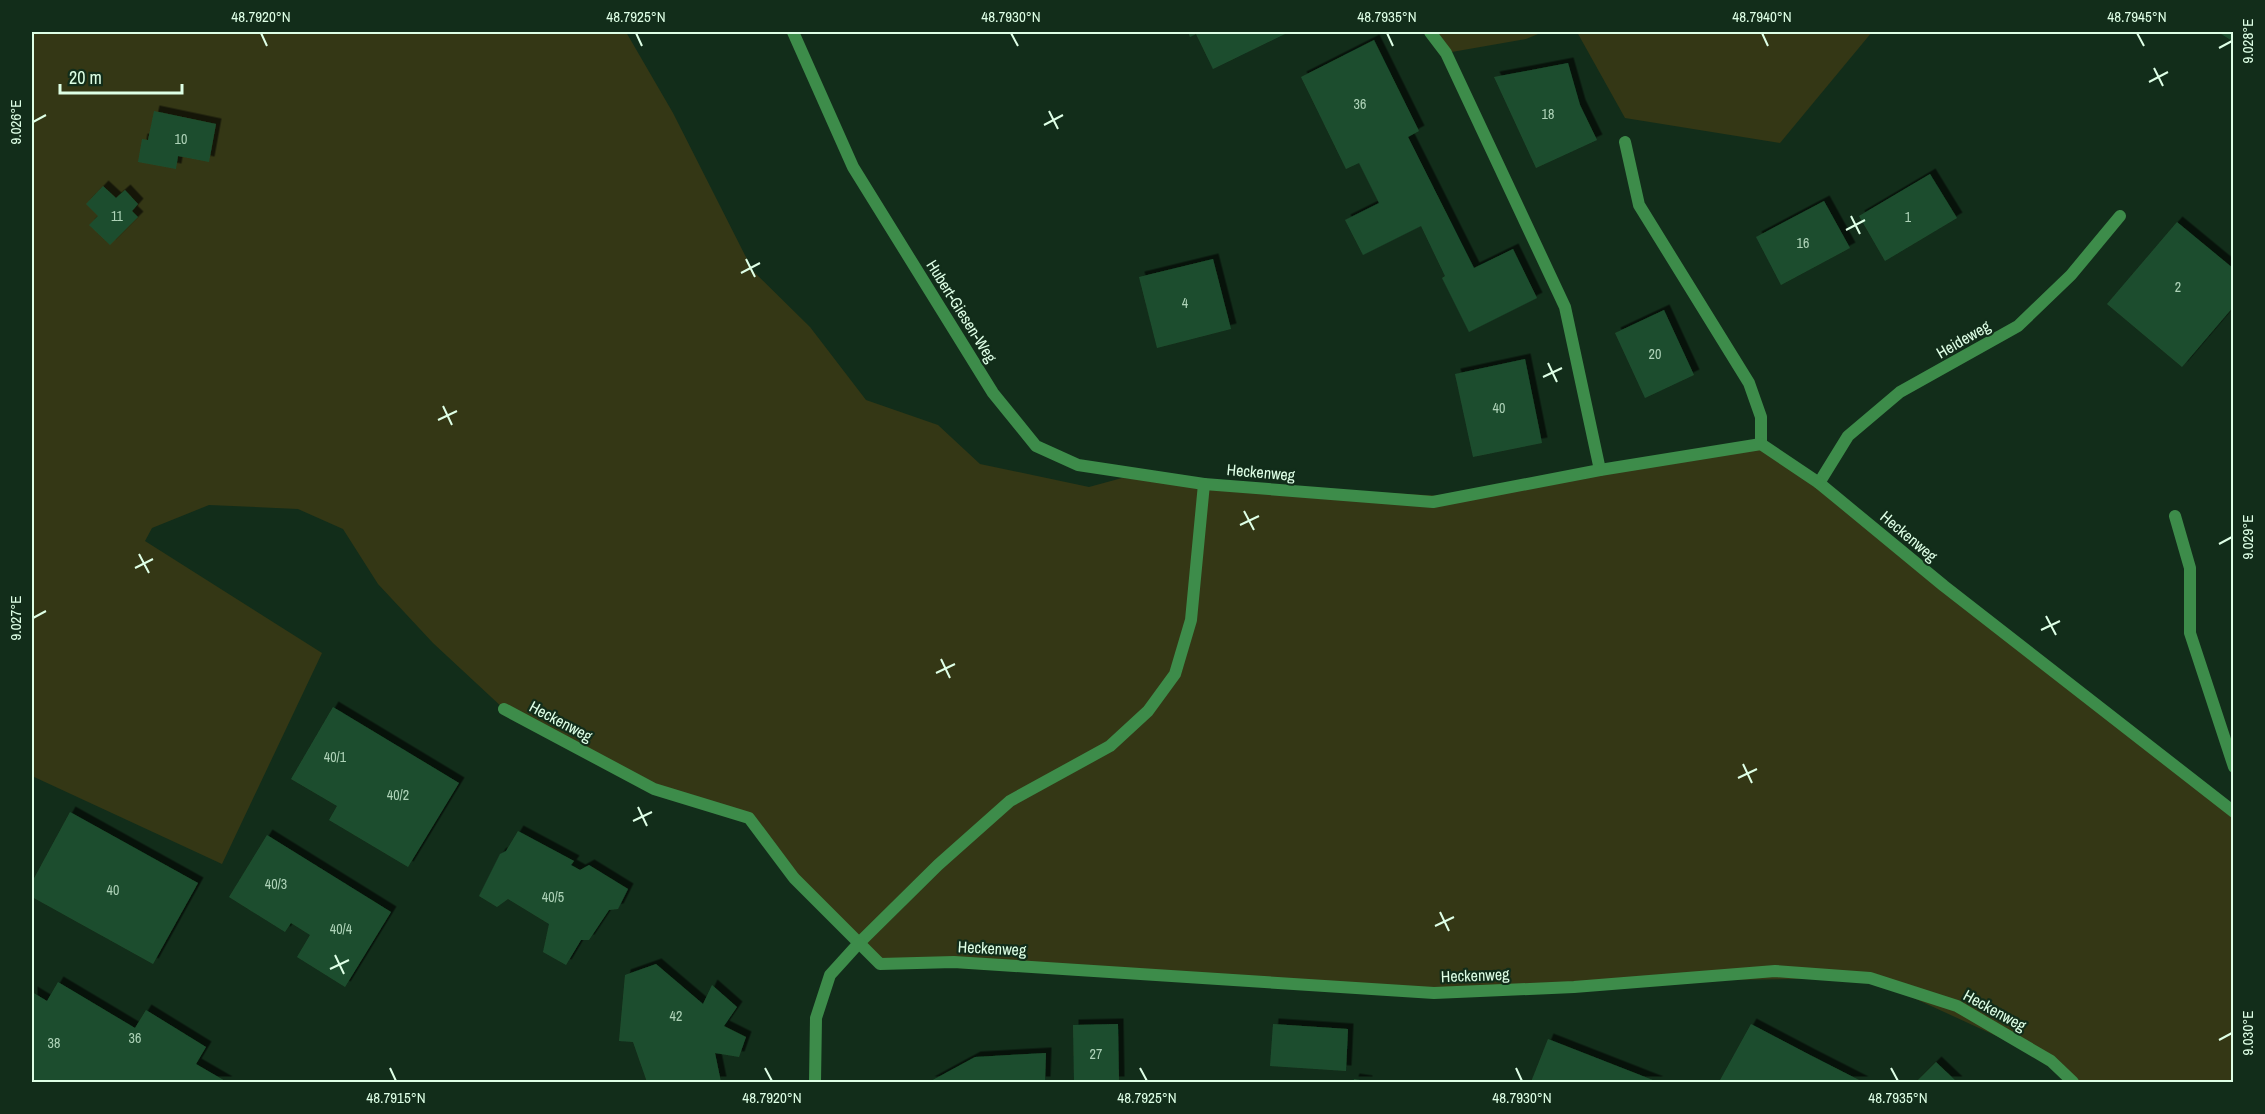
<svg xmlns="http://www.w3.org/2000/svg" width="2265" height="1114" font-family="'Archivo Narrow',sans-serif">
  <defs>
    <filter id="shadow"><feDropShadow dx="5.5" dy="-5.5" stdDeviation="0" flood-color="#0009"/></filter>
  </defs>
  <rect width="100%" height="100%" fill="#122d1a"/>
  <g fill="#343715">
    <path d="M32,32H626L673,113L753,271L810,327L866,400L938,425L980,464L1089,487L1122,478L1444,496L1761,444L2233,812V1082H2073L2051,1061L1870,978L1654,981L1434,993L880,964L794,878L749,818L654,789L504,709L433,643L378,584L343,529L298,509L209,505L152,528L145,541L322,653L222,864L32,776Z"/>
    <path d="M1430,32H1543L1526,39L1446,53Z"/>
    <path d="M1577,32H1872L1780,143L1625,118Z"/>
  </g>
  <g fill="#1e4e2e" filter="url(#shadow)">
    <path d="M1188,32H1289L1213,69L1196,34L1190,37Z"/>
    <path d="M2218,32H2234V42Z"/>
    <path d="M1374,40L1419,131L1408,137L1474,268L1513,249L1537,298L1469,332L1442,278L1445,276L1421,226L1363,255L1345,220L1379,203L1359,163L1346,169L1301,77Z"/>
    <path d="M1568,63L1580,105L1597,140L1536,168L1494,77Z"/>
    <path d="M154,111L216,124L209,162L178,156L176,169L138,162L142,139L148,140Z"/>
    <path d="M1930,174L1957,218L1885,261L1859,216Z"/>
    <path d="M103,186L116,198L125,190L138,204L132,211L138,217L110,245L89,225L98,216L86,204Z"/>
    <path d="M1824,201L1850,248L1781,285L1756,237Z"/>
    <path d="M2177,222L2234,269V306L2182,367L2107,304Z"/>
    <path d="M1213,259L1231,329L1157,348L1139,277Z"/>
    <path d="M1664,310L1694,375L1645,398L1615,333Z"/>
    <path d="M1525,359L1542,443L1473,457L1455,374Z"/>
    <path d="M333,707L459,783L408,867L329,820L337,806L291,779Z"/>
    <path d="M70,812L198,883L153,964L32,897V882Z"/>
    <path d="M518,831L574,861L571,865L580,870L589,865L628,889L618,909L609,910L589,940H581L566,965L543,952L549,924L508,899L497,907L479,896L500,854L506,851Z"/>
    <path d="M267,835L391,912L345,987L297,957L310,935L291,923L285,932L229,897Z"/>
    <path d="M656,964L703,1004L712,985L737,1007L724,1026L746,1037L739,1057L715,1053L721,1082H647L633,1042L619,1041L625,975Z"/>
    <path d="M58,982L135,1028L146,1010L206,1047L196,1064L227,1082H36L32,1080V992L47,1001Z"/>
    <path d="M1118,1024L1119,1082H1074L1073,1025Z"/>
    <path d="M1273,1024L1348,1029L1346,1071L1270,1066Z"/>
    <path d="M1751,1024L1810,1055L1863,1082H1719Z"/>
    <path d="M1548,1039L1658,1082H1531Z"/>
    <path d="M1046,1053L1045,1082H929L975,1057Z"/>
    <path d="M1936,1062L1957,1082H1916Z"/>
    <path d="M1354,1079L1367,1081V1082H1353Z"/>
  </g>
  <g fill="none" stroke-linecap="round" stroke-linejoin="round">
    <g stroke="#3d8c4a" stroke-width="12">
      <path d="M793,32L853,167L993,393L1036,446L1078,465L1204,484"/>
      <path d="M1430,32L1446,53L1565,307L1600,470"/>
      <path d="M1625,142L1639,205L1749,383L1761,417V444"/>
      <path d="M1819,483L1848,436L1900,392L2018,326L2071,275L2120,216"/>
      <path d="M2175,516L2190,568V633L2234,767"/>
      <path d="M504,709L654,789L749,818L794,878L859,943L938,865L1010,801L1110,746L1148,711L1175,674L1191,620L1204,484L1433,502L1600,470L1761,444L1819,483L1944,586L2234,812"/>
      <path d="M815,1082L816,1018L830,975L859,943L880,964L954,962L1434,993L1574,987L1775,971L1870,978L1957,1006L2051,1061L2073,1082"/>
    </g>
  </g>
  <path fill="none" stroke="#deffe6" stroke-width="2" d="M261,33L267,46M636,33L642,46M1011,33L1018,46M1387,33L1393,46M1762,33L1768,46M2137,33L2144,46M2219,48L2232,41M2154,68L2163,86M2149,82L2168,72M1049,111L1058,129M33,122L46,115M1044,125L1063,115M1851,216L1860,234M1846,230L1865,220M746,259L755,277M741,273L760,263M1548,363L1557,382M1543,377L1562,368M443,406L452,425M438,420L457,411M1244,511L1254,530M1240,525L1259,516M2219,544L2232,537M139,554L149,573M135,568L153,559M2046,616L2056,635M33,618L46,611M2041,630L2060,621M941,659L950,678M936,673L955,664M1743,764L1752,783M1738,778L1757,769M638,807L647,826M633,821L652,812M1440,912L1449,931M1435,926L1454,917M335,955L344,974M330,969L349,960M2219,1040L2232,1033M390,1068L396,1081M765,1068L772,1081M1140,1068L1147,1081M1516,1068L1522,1081M1891,1068L1898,1081"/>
  <g text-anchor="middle" stroke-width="4.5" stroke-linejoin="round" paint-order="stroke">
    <g font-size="14" fill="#aed3b8">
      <text x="1360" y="109">36</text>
      <text x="1548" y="119">18</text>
      <text x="181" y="144">10</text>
      <text x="117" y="221">11</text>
      <text x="1908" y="222">1</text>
      <text x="1803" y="248">16</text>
      <text x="2178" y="292">2</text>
      <text x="1185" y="308">4</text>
      <text x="1655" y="359">20</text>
      <text x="1499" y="413">40</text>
      <text x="335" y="762">40/1</text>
      <text x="398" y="800">40/2</text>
      <text x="276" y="889">40/3</text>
      <text x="113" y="895">40</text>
      <text x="553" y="902">40/5</text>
      <text x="341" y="934">40/4</text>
      <text x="676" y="1021">42</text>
      <text x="135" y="1043">36</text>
      <text x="54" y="1048">38</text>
      <text x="1096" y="1059">27</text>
    </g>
    <g font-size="16" fill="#deffe6" stroke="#122d1a">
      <text transform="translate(962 311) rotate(58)" y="6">Hubert-Giesen-Weg</text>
      <text transform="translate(1963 339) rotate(-30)" y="6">Heideweg</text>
      <text transform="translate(1261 472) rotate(5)" y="6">Heckenweg</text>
      <text transform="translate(1909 536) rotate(40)" y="6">Heckenweg</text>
      <text transform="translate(561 721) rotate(28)" y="6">Heckenweg</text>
      <text transform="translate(992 948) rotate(3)" y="6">Heckenweg</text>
      <text transform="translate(1475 975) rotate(-2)" y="6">Heckenweg</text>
      <text transform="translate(1995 1010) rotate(29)" y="6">Heckenweg</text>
    </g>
  </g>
  <rect width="2265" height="1114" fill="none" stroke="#122d1a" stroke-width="66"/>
  <path d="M60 84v9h122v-9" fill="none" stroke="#deffe6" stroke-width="3"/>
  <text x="69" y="84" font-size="18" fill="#deffe6" stroke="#122d1a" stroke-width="4.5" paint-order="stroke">20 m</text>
  <rect x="33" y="33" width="2199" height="1048" fill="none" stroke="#deffe6" stroke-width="2"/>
  <g font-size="15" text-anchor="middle" fill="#deffe6">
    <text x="261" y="22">48.7920°N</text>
    <text x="636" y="22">48.7925°N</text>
    <text x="1011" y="22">48.7930°N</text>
    <text x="1387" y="22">48.7935°N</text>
    <text x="1762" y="22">48.7940°N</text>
    <text x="2137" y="22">48.7945°N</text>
    <text transform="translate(2248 41) rotate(-90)" y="5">9.028°E</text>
    <text transform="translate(16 122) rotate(-90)" y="5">9.026°E</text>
    <text transform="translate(2248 537) rotate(-90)" y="5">9.029°E</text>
    <text transform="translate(16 618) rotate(-90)" y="5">9.027°E</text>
    <text transform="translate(2248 1033) rotate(-90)" y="5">9.030°E</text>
    <text x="396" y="1103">48.7915°N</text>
    <text x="772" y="1103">48.7920°N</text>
    <text x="1147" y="1103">48.7925°N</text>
    <text x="1522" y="1103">48.7930°N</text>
    <text x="1898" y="1103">48.7935°N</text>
  </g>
</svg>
